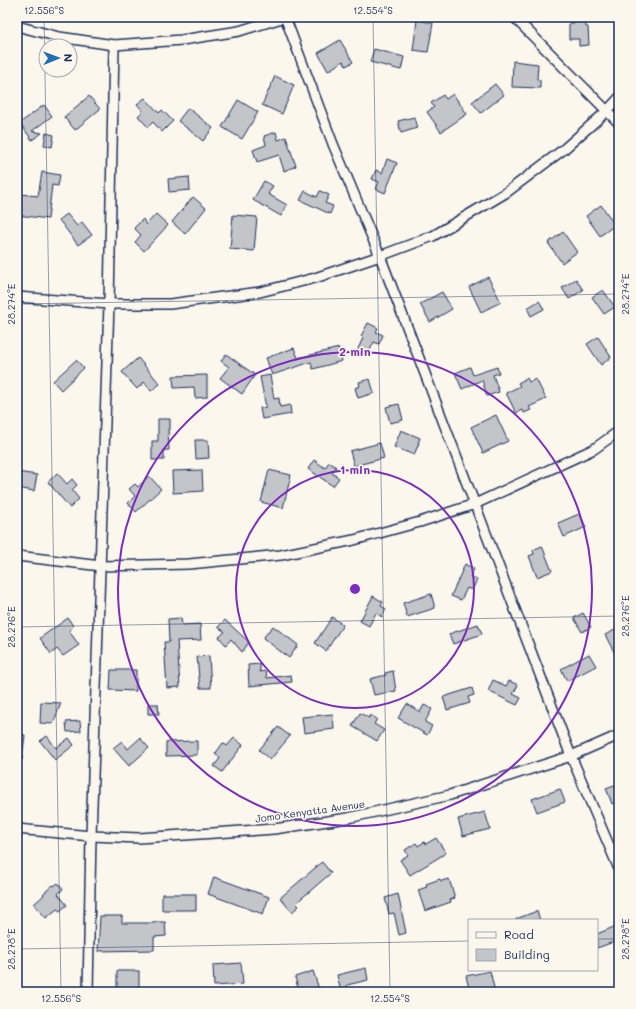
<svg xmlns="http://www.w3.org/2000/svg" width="636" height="1009" font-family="Mali,sans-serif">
  <rect width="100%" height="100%" fill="#fbf7ec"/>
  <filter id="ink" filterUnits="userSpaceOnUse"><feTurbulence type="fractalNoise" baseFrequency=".025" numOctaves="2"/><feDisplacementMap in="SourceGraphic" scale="8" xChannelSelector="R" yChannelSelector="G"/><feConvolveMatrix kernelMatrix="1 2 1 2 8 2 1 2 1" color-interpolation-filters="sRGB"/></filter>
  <g filter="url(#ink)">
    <g fill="#c3c5c9" stroke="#1b2f5e">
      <path d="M575,17H585L586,27H588L589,45L579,46V39H569V23H575Z"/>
      <path d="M417,20L433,23L428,52L413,50Z"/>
      <path d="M340,40L353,62L346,66L343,61L328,71L318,53Z"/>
      <path d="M374,49L404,57L401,70L370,62Z"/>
      <path d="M513,61L538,64L537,79L540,80V88L512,87Z"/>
      <path d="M275,76L294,85L282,114L262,105Z"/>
      <path d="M495,84L504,95L481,113L472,102Z"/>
      <path d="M453,94L467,114L441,132L427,112L434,107L431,103L443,95L446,99Z"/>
      <path d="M89,96L100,109L75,130L64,117Z"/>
      <path d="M145,98L159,113L162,110L173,121L162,132L153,122L148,127L138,116L143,111L137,104Z"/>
      <path d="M238,100L258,112L242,139L222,127Z"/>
      <path d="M44,105L52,116L32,131L42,133L32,140L20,123Z"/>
      <path d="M188,108L213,128L203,141L178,121Z"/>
      <path d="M414,117L417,128L401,133L398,121Z"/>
      <path d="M276,132L278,140L286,137L296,166L284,171L279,155L257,162L253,150L266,145L264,136Z"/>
      <path d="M46,133L54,135L52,147L44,145Z"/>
      <path d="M387,159L397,163L385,193L376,189L379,182L372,179L376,170L382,173Z"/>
      <path d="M42,172L60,175L58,186L52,185L48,219L17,215L20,194L38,196Z"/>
      <path d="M189,177L190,190L169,192L168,179Z"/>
      <path d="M264,181L273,186L268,194L287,205L281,216L253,200Z"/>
      <path d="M305,191L317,197L320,191L329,195L325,203L333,206L330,214L300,200Z"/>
      <path d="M193,197L206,208L185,234L172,222Z"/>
      <path d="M601,205L615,225L600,236L586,216Z"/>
      <path d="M67,214L77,226L82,222L92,235L78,245L59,220Z"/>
      <path d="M156,214L168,225L144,251L135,242L141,235L134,228L143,219L146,225Z"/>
      <path d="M233,215L257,217L254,251L230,249Z"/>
      <path d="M563,232L577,252L562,263L548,243Z"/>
      <path d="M488,277L501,302L481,312L469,287Z"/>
      <path d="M576,279L583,290L569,299L562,288Z"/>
      <path d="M603,290L615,307L604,314L592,297Z"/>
      <path d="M442,292L452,309L430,322L420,304Z"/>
      <path d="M539,301L544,309L531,316L527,308Z"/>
      <path d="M368,323L378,328L376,332L383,335L379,344L374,342L367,356L357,351L363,338L361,336Z"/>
      <path d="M598,337L611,357L601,365L587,344Z"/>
      <path d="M294,348L298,358L339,348L342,361L313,369L311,362L272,375L266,358Z"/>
      <path d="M226,354L255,375L242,394L220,378L229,367L221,361Z"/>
      <path d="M138,358L160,384L151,391L144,382L137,389L122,372Z"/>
      <path d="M76,360L84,368L61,390L53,381Z"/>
      <path d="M470,367L473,375L497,367L499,373L493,375L499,392L487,396L482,380L462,389L455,373Z"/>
      <path d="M207,375V397L195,398L194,387L174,388L173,376Z"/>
      <path d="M270,375L274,399L279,398L280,407L290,405L291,414L262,419L260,408L266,407L260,377Z"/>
      <path d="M527,378L529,382L536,379L546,399L529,407L531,410L524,413L522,410L516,413L506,393L520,386L518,383Z"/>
      <path d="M370,379L374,393L358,398L355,388L360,386L359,382Z"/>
      <path d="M399,404L403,420L390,423L386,407Z"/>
      <path d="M496,415L508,441L483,453L471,427Z"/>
      <path d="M158,419H170V429H168L169,450H164V460H152V441H158Z"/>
      <path d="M401,430L420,438L418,443H419L414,455L394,447Z"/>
      <path d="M195,440H208L209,458L196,459Z"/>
      <path d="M380,443L384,458L354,466L350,451Z"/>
      <path d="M314,460L325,468L329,462L336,467L332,473L339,478L333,486L308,469Z"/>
      <path d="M202,470L203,491L173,493L172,471Z"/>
      <path d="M269,470L291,475L283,508L261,502Z"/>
      <path d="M17,472L37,475L34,491L17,488Z"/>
      <path d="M57,473L67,484L72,479L77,485L72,490L79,499L70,508L48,482Z"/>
      <path d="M149,476L161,489L136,512L128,503L135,496L129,489L135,484L138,487Z"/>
      <path d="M579,514L586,527L564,537L558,523Z"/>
      <path d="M542,546L552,571L537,577L529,556L534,554L533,550Z"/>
      <path d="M465,564L474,569L470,577L477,580L472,590L467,588L461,600L451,596Z"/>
      <path d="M431,594L435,608L407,617L403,603Z"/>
      <path d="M373,596L383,602L381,606L386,609L382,617L376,613L369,626L360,621Z"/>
      <path d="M583,613L591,627L582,632L574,618Z"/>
      <path d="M332,617L343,625L326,651L315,643Z"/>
      <path d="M68,618L73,626L69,631L79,645L63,656L57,649L51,654L40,638Z"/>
      <path d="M181,618L182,625L200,624L201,640L177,641L180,687L167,688L164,642H169L168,619Z"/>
      <path d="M225,620L249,642L242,652L231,639L226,645L219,637L225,632L218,627Z"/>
      <path d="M478,624L482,634L453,644L449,634Z"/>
      <path d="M273,626L298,645L289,658L263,638Z"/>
      <path d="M615,630L619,638V661L605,635Z"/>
      <path d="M589,654L596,666L567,681L561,669Z"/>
      <path d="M209,656L211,688H200L197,657Z"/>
      <path d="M260,664V672L266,671L267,678L291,675L292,682L249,686L248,665Z"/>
      <path d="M111,670H136V691L110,690Z"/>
      <path d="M393,671L396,691L374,695L370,679L386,675L385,673Z"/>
      <path d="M493,680L506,686L509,681L518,685L513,694L521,698L517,705L488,691Z"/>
      <path d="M472,688L474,695L468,697L470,703L447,710L443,697Z"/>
      <path d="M41,702L61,703L53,724L40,723Z"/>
      <path d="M148,704H158L159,714H148Z"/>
      <path d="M407,704L420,712L424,705L432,709L425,722L432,726L427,735L398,718Z"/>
      <path d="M360,713L369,718L370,715L377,719L374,724L384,730L377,741L352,726Z"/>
      <path d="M333,714L334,729L304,733L302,717Z"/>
      <path d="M80,721L81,731L67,732L66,722Z"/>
      <path d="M278,727L290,736L270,760L259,750Z"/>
      <path d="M17,734L25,735L22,760L17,759Z"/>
      <path d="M47,736L56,748L69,738L74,745L55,760L40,741Z"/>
      <path d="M140,738L149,748L129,766L113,748L122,741L128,749Z"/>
      <path d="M234,738L243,745L222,772L214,766L220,758L215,754L223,743L227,746Z"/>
      <path d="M197,741V755L166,756V742Z"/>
      <path d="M614,785L617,792L619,791V801L612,804L606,788Z"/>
      <path d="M560,789L565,802L537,812L532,799Z"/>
      <path d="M485,812L490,829L463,836L458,819Z"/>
      <path d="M436,838L446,853L410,875L400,860L408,855L405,850L416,843L418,846L424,842L426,844Z"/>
      <path d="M322,862L331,873L296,903L299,906L292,912L280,898Z"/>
      <path d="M214,877L269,897L263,914L208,894Z"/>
      <path d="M440,879L441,881L449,879L455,898L450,900L451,902L425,911L418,890L427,887L426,884Z"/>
      <path d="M58,883L63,889L58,894L67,905L60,911L57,909L46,918L34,904L44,895L43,894L53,885L54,886Z"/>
      <rect x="162" y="894" width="34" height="16"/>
      <path d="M398,894L406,933L399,935L394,913L389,914L385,898Z"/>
      <path d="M537,911L540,920H516V919Z"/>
      <path d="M100,916H122V923H155V922H165L166,936L154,937V950L98,951Z"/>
      <path d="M616,926L619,934V940L597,948V934Z"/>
      <path d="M241,963L243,984L214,986L213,965Z"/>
      <path d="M366,968L368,980L347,985L349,990L341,992L337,975Z"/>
      <rect x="117" y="971" width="22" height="21"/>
      <path d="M313,971L320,992H299L295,977Z"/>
      <path d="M490,971L495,992H470L466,976Z"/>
    </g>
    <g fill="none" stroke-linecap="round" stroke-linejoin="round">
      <g stroke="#1b2f5e" stroke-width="12">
        <g id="street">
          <path d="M285,17L333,144L380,256L571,756L619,869"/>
          <path d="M514,17L619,123"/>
          <path d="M17,26L59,37L114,45L182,40L239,31L285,17"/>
          <path d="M17,297L109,304H170L260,292L315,278L380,256L433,236L507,192L564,149L607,111L619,98"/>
          <path d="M17,556L101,566L189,564L281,555L354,540L420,522L475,504L594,449L619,431"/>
          <path d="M17,829L91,836L139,838L274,829L348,818L450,795L571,756L619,735"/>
          <path d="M88,992L91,836L109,304L114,45"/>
        </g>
      </g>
      <use href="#street" stroke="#fbf7ec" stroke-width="9"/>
    </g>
  </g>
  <path fill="none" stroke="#1b2f5e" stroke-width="1" stroke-opacity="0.45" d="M44,17L61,992M373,17L390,992M17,304L619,294M17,627L619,616M597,939H619M17,949L469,941"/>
  <g fill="none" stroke="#7b2cbf" stroke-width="2">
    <circle cx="355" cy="589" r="119"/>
    <circle cx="355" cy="589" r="237"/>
  </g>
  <g text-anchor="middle" stroke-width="3.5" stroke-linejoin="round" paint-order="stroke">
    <g font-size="10" fill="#1b2f5e" stroke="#fbf7ec">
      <text transform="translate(310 811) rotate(-8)" y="4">Jomo Kenyatta Avenue</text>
    </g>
  </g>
  <circle cx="355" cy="589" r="6" fill="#7b2cbf" stroke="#fbf7ec" stroke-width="2"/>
  <g font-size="12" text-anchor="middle" font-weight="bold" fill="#7b2cbf" stroke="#fbf7ec" stroke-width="3.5" stroke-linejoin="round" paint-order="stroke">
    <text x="355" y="356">2 min</text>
    <text x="355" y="474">1 min</text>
  </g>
  <rect width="636" height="1009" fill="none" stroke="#fbf7ec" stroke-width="44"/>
  <rect x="468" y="919" width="130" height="52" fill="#fbf7ec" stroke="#a1a7b3"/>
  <rect x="476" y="932" width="20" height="6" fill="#fbf7ec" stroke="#a1a7b3"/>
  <text x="504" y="939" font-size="12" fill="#1b2f5e">Road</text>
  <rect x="476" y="949" width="20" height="12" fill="#c3c5c9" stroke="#a1a7b3"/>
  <text x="504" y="959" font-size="12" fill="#1b2f5e">Building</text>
  <g transform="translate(58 58) rotate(89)"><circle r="19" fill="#fbf7ec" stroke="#a1a7b3"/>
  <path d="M0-3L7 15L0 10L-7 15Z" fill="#1f6fb2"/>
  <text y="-6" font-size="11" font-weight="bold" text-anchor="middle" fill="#1b2f5e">N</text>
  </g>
  <rect x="22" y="22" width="592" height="965" fill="none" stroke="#1b2f5e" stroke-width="1.5"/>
  <g font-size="10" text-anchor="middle" fill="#1b2f5e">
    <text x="44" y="14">12.556°S</text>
    <text x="373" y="14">12.554°S</text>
    <text transform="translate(625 294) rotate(-90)" y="4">28.274°E</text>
    <text transform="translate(11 304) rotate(-90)" y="4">28.274°E</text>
    <text transform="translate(625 616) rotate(-90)" y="4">28.276°E</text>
    <text transform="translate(11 627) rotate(-90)" y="4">28.276°E</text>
    <text transform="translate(625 939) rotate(-90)" y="4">28.278°E</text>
    <text transform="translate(11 949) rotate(-90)" y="4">28.278°E</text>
    <text x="61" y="1002">12.556°S</text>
    <text x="390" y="1002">12.554°S</text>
  </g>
</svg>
